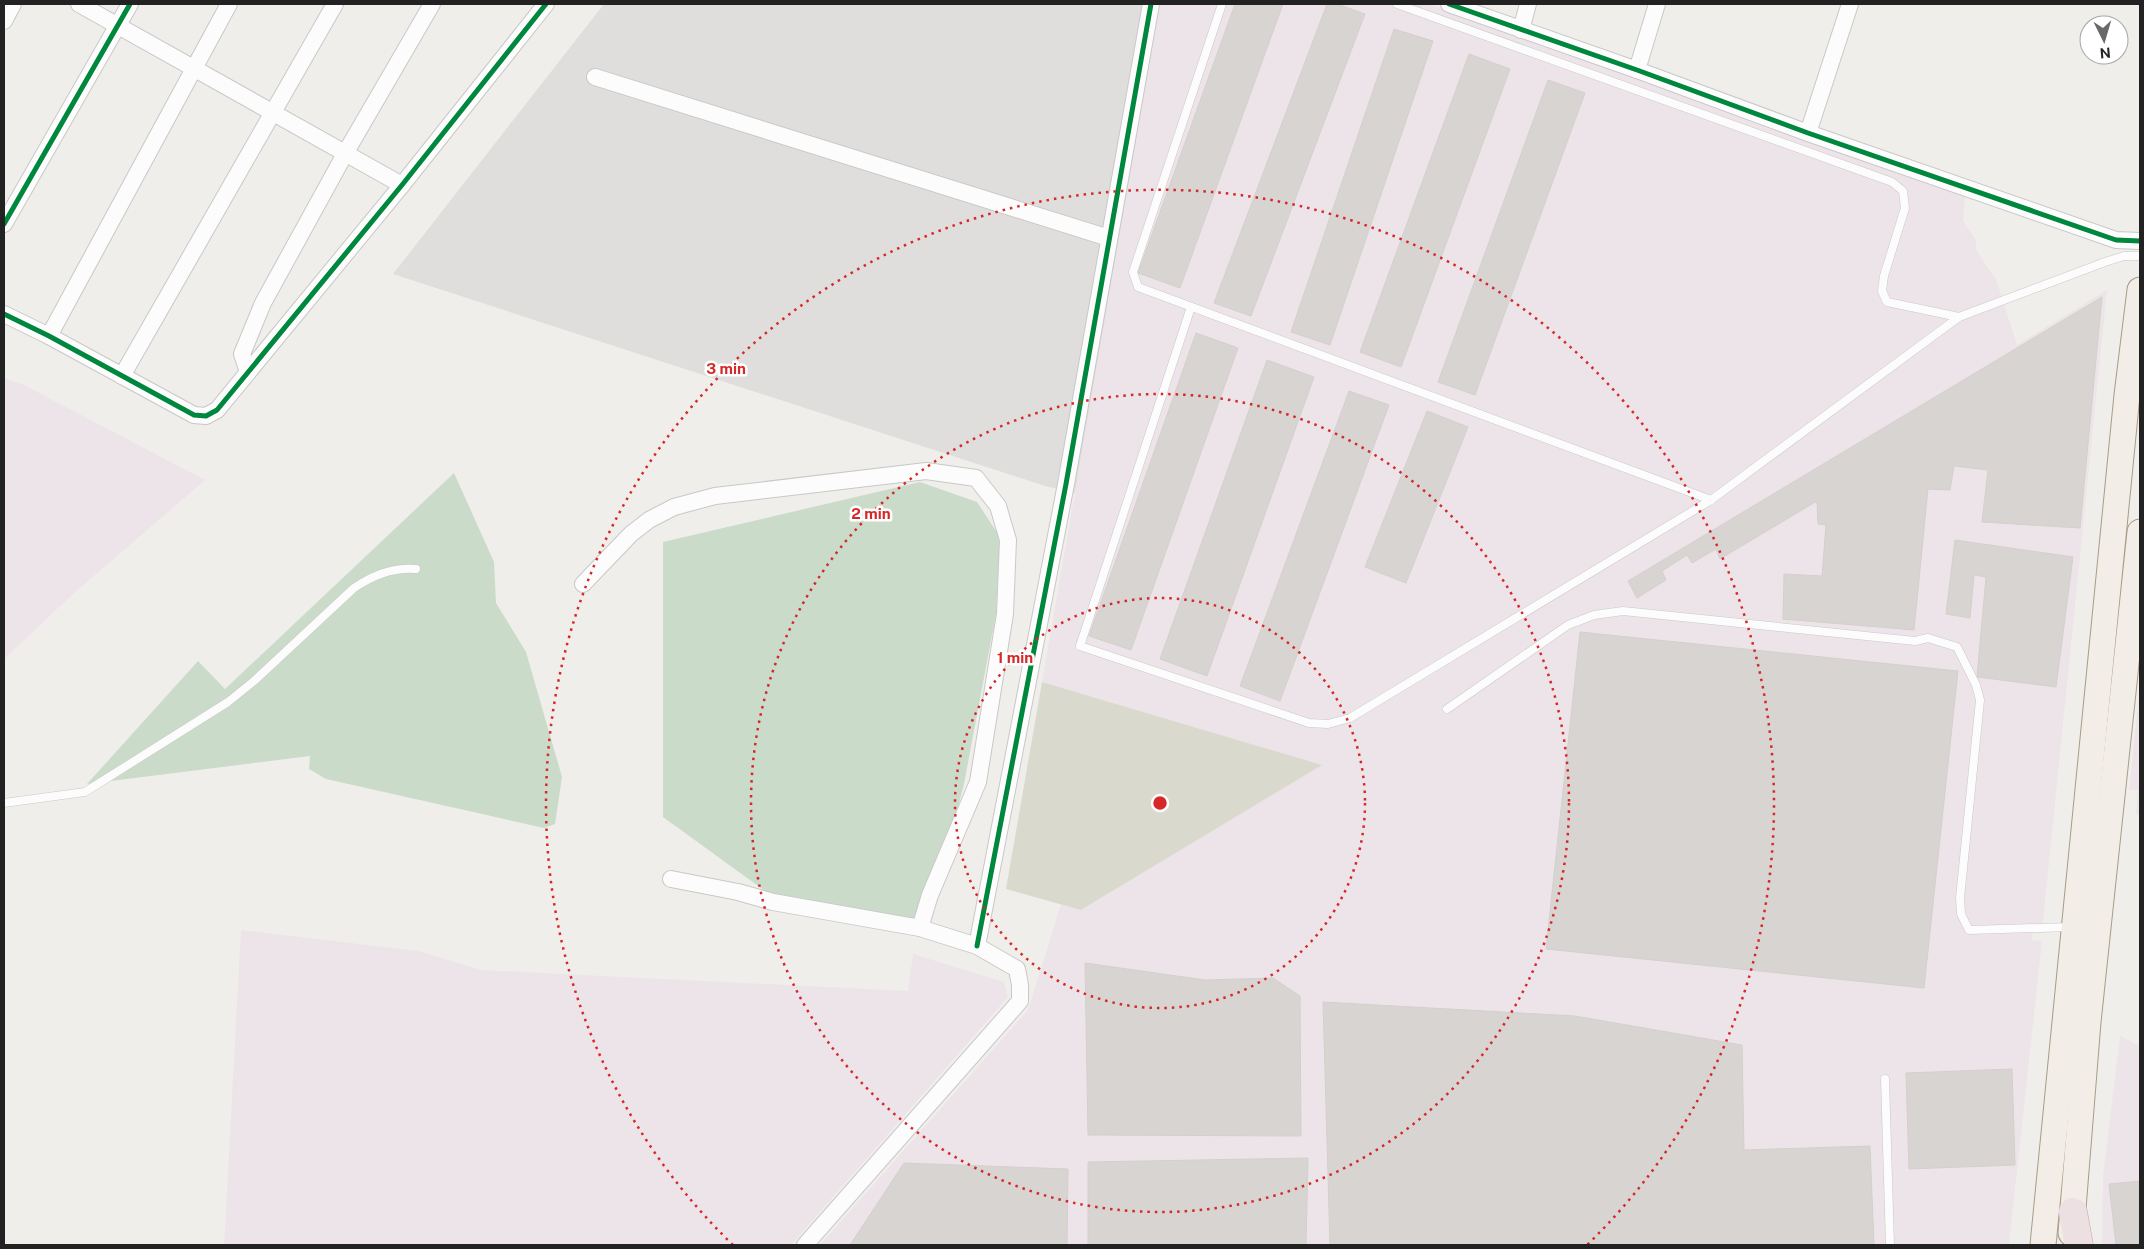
<svg xmlns="http://www.w3.org/2000/svg" width="2144" height="1249" font-family="'Public Sans',sans-serif">
  <rect width="100%" height="100%" fill="#f0eeeb"/>
  <path fill="#dfdedc" d="M604,4H1160L1075,493L1045,486L393,274Z"/>
  <g fill="#ede4e9">
    <path d="M1160,4H1430L1965,197L1963,221L1976,240V249L1985,264L1996,279L2017,345L2107,290L2042,931L2033,929L2032,940L2042,941L2009,1245H820L1028,1010L1061,904L1082,910L1321,765L1042,682Z"/>
    <path d="M4,378L24,385L205,480L75,592L4,659Z"/>
    <path d="M2140,685V816L2136,814L2138,790H2129Z"/>
    <path d="M241,930L418,951L482,970L908,991L913,954L1004,982L1008,997L791,1245H224Z"/>
    <path d="M2120,1036L2140,1046V1245H2102L2103,1176Z"/>
  </g>
  <path fill="#d9d9cd" d="M1042,682L1322,765L1081,910L1006,889Z"/>
  <g fill="#cadbca">
    <path d="M454,473L494,562L496,603L526,652L562,777L555,824L544,828L326,779L309,769L310,756L87,784L198,661L225,689Z"/>
    <path d="M920,482L977,502L1000,537L996,614L964,784L926,927L779,901L663,817V542Z"/>
  </g>
  <g fill="#d7d4d2" stroke="#d3d0cc">
    <path d="M1235,4H1283L1180,288L1138,273Z"/>
    <path d="M1327,4H1337L1365,14L1251,316L1214,303Z"/>
    <path d="M1394,29L1433,41L1330,345L1291,332Z"/>
    <path d="M1469,54L1510,69L1401,367L1360,352Z"/>
    <path d="M1548,80L1585,93L1475,395L1438,382Z"/>
    <path d="M2102,297L2080,528L1982,522L1988,470L1954,466L1950,490L1928,489L1914,630L1783,619L1784,574L1822,576L1826,525L1818,524L1817,501L1720,559L1716,549L1692,563L1687,555L1662,571L1666,580L1637,598L1628,581Z"/>
    <path d="M1196,333L1238,348L1131,650L1089,636Z"/>
    <path d="M1267,360L1314,377L1207,676L1160,659Z"/>
    <path d="M1349,391L1389,405L1280,701L1240,686Z"/>
    <path d="M1427,411L1468,427L1406,583L1365,567Z"/>
    <path d="M1955,540L2073,557L2056,687L1977,677L1986,577L1974,575L1970,618L1946,614Z"/>
    <path d="M1580,632L1958,671L1924,988L1546,949Z"/>
    <path d="M1085,963L1205,980L1273,978L1300,996L1301,1136L1088,1135Z"/>
    <path d="M1323,1002L1575,1016L1742,1045L1744,1150L1870,1146L1874,1245H1330Z"/>
    <path d="M2012,1069L2015,1165L1909,1169L1906,1073Z"/>
    <path d="M1308,1158L1306,1245H1088V1162Z"/>
    <path d="M904,1163L1068,1169L1067,1245H850Z"/>
    <path d="M2140,1181V1245H2116L2109,1184Z"/>
  </g>
  <g fill="none" stroke-linecap="round" stroke-linejoin="round">
    <g stroke="#c9c8c7" stroke-width="9">
      <g id="lane">
        <path d="M1222,4L1133,272L1138,287L1711,500"/>
        <path d="M1397,4L1892,182L1903,191L1905,208L1884,276L1882,291L1887,302L1959,317"/>
        <path d="M1191,307L1080,646L1309,723L1328,724L1350,718L1711,500L1959,317L2105,262L2124,256H2140"/>
        <path d="M1447,709L1568,625L1594,615L1623,611L1915,641L1928,638L1957,647L1976,685L1980,700L1960,898L1961,914L1969,930L2071,927"/>
        <path d="M4,803L85,792L228,702L254,681L354,588C373,575 393,567 416,569"/>
        <path d="M1885,1079L1890,1245"/>
      </g>
    </g>
    <g stroke="#c9c8c7" stroke-width="18">
      <g id="street">
        <path d="M79,4L402,185"/>
        <path d="M1449,4L1637,70L1808,133L2116,240L2140,241"/>
        <path d="M4,21L13,4"/>
        <path d="M1521,30L1528,4"/>
        <path d="M1637,70L1657,4"/>
        <path d="M595,77L1109,238"/>
        <path d="M1808,133L1850,4"/>
        <path d="M4,224L130,4"/>
        <path d="M4,314L49,336L194,415L206,416L217,410L402,185L546,4"/>
        <path d="M49,336L229,4"/>
        <path d="M248,372L242,354L263,303L346,152L432,4"/>
        <path d="M122,376L335,4"/>
        <path d="M583,584L631,534L649,520L674,507L715,496L926,471L976,478L998,506L1008,540L1005,614L978,782L930,895L920,928"/>
        <path d="M671,879L738,892L773,902L920,928L977,946L1017,969L1020,985V1001L805,1245"/>
        <path d="M977,946L1066,484L1151,4"/>
      </g>
    </g>
    <g stroke="#a79c86" stroke-width="27">
      <g id="primary">
        <path d="M2071,1233L2088,1022L2140,532"/>
        <path d="M2043,1245L2127,395L2140,290"/>
      </g>
    </g>
    <g stroke="#c5a2ac" stroke-width="29">
      <path id="highway" d="M2073,1212L2079,1245"/>
    </g>
    <use href="#lane" stroke="#fdfcfc" stroke-width="8"/>
    <use href="#street" stroke="#fdfcfc" stroke-width="16"/>
    <use href="#primary" stroke="#f3ede7" stroke-width="25"/>
    <use href="#highway" stroke="#ece0e2" stroke-width="28"/>
    <g stroke="#fff" stroke-width="8">
      <g id="cycleway">
        <path d="M1449,4L1637,70L1808,133L2116,240L2140,241"/>
        <path d="M4,224L130,4"/>
        <path d="M4,314L49,336L194,415L206,416L217,410L402,185L546,4"/>
        <path d="M977,946L1066,484L1151,4"/>
      </g>
    </g>
    <use href="#cycleway" stroke="#00873e" stroke-width="5"/>
  </g>
  <g fill="none" stroke="#d62828" stroke-width="2.5" stroke-dasharray="2.5 5">
    <circle cx="1160" cy="803" r="205"/>
    <circle cx="1160" cy="803" r="409"/>
    <path d="M733 1245A614 614 0 1 1 1587 1245"/>
  </g>
  <circle cx="1160" cy="803" r="8" fill="#d62828" stroke="#fff" stroke-width="2.5"/>
  <g font-size="15" text-anchor="middle" font-weight="bold" fill="#d62828" stroke="#fff" stroke-width="5" stroke-linejoin="round" paint-order="stroke">
    <text x="726" y="374">3 min</text>
    <text x="871" y="519">2 min</text>
    <text x="1015" y="663">1 min</text>
  </g>
  <rect width="2144" height="1249" fill="none" stroke="#222222" stroke-width="10"/>
  <g transform="translate(2104 40) rotate(175)"><circle r="24" fill="#ffffff" stroke="#a7a7a7"/>
  <path d="M0-4L9 19L0 12L-9 19Z" fill="#6a6968"/>
  <text y="-8" font-size="14" font-weight="bold" text-anchor="middle" fill="#222222">N</text>
  </g>
</svg>
